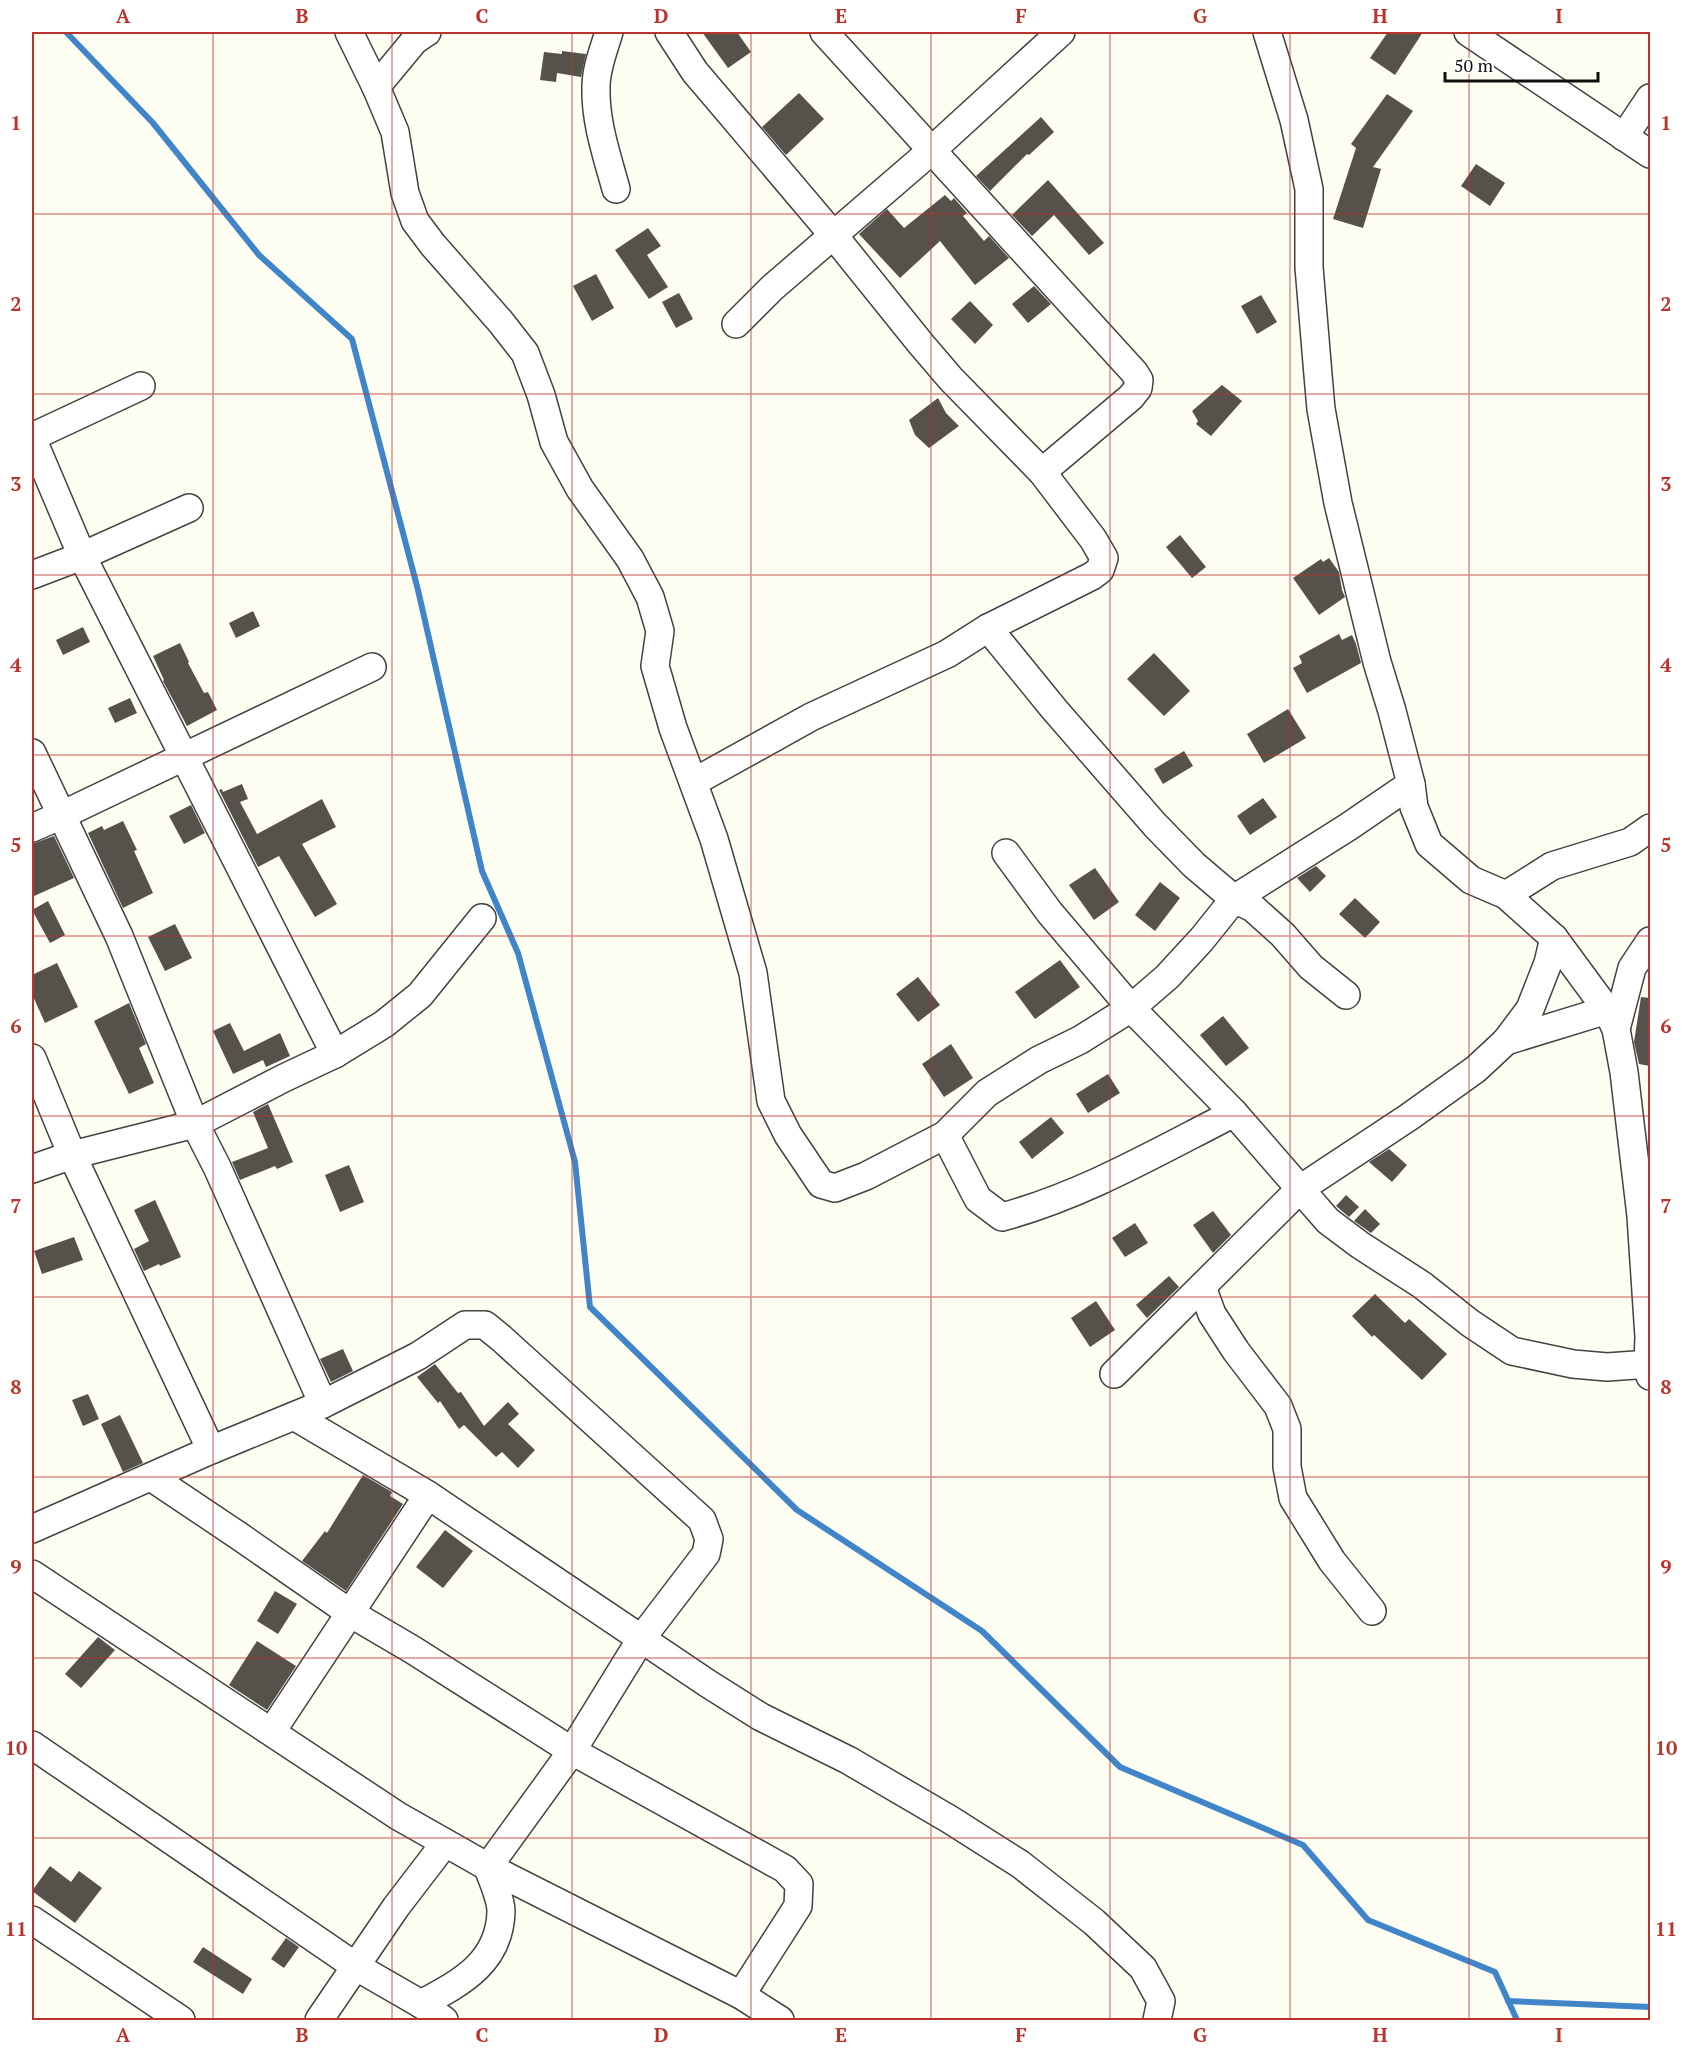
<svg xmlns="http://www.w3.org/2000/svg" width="1682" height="2052" font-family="'PT Serif',serif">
  <rect width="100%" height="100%" fill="#fefdf2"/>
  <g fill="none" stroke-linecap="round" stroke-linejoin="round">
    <g stroke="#4185c9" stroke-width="6">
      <path d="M66,32L153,123L259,255L352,339L418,590L482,871L518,953L575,1162L590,1307L797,1510L982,1631L1120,1767L1303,1845L1368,1920L1495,1972L1517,2020"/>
      <path d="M1508,2001L1650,2007"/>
    </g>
  </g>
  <g fill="#57514c">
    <path d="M702,32H737L751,52L728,68Z"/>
    <path d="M1388,32H1423L1395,75L1370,58Z"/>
    <path d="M562,51L586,54L581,77L557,73L556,82L540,80L544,52L562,54Z"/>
    <path d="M799,93L824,119L786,155L762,127Z"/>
    <path d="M1387,94L1413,111L1373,167L1381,169L1363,228L1333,219L1356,148L1351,144Z"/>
    <path d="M1041,117L1054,132L1029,155L1027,154L990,191L976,176Z"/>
    <path d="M1476,164L1505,183L1490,206L1461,186Z"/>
    <path d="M1048,180L1104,243L1089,255L1054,215L1032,236L1012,215Z"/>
    <path d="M945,195L951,201L954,198L967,213L963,216L984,241L989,236L1009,258L975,285L940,241L900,278L859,234L887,209L904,228Z"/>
    <path d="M648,228L661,246L647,255L668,287L649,299L615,250Z"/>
    <path d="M596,274L614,308L592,321L573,286Z"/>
    <path d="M1034,286L1051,304L1028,323L1012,304Z"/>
    <path d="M679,293L693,319L676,328L662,302Z"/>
    <path d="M1261,295L1277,322L1257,334L1241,306Z"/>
    <path d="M970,301L993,325L975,344L951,319Z"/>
    <path d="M1222,385L1242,401L1211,436L1196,424L1198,421L1192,411Z"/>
    <path d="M938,398L946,413L959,426L929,448L915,435L909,420Z"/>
    <path d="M1180,535L1206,567L1192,578L1166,547Z"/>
    <path d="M1329,558L1339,572L1342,590L1345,597L1319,615L1293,578L1321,559L1323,562Z"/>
    <path d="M253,611L260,626L236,638L229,623Z"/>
    <path d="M83,627L90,642L63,655L56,640Z"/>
    <path d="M1339,634L1342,640L1352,635L1356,644L1361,663L1307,693L1293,668L1302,663L1299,656Z"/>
    <path d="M180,643L189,662L188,663L204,693L208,692L217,710L187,726L163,681L164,680L153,656Z"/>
    <path d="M1154,653L1190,691L1164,716L1127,679Z"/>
    <path d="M130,698L137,713L115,723L108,708Z"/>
    <path d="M1288,709L1306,738L1264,763L1247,734Z"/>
    <path d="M1184,751L1193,766L1163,784L1154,769Z"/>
    <path d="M242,784L248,799L240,802L257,834L322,799L336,827L302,844L337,904L315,917L279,856L258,867L219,790L222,789L223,792Z"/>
    <path d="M1263,798L1277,817L1250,835L1237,816Z"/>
    <path d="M191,805L205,833L184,844L169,816Z"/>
    <path d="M123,821L137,850L134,851L153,893L123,908L88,833L102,826L104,830Z"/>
    <path d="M54,836L74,878L32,897V844Z"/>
    <path d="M1316,866L1326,876L1310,892L1297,878Z"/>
    <path d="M1095,868L1119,902L1094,920L1069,885Z"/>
    <path d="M1160,882L1180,898L1155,931L1135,915Z"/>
    <path d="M1355,898L1380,922L1365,938L1339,914Z"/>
    <path d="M48,901L65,935L50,943L32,910Z"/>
    <path d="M175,924L192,958L165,971L148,937Z"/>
    <path d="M1060,960L1080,987L1035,1019L1015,992Z"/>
    <path d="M57,963L78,1007L45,1023L32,994V975Z"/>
    <path d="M918,977L940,1005L918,1022L896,994Z"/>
    <path d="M1641,997L1650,998V1066L1639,1064L1634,1042Z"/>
    <path d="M129,1003L146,1044L139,1048L154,1083L129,1094L94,1021Z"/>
    <path d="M1223,1016L1249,1048L1226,1066L1200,1035Z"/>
    <path d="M230,1023L244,1051L280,1033L290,1056L266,1067L263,1060L233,1074L213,1031Z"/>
    <path d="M951,1044L973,1078L944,1097L922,1064Z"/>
    <path d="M1108,1074L1120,1093L1088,1113L1076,1094Z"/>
    <path d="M268,1104L293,1162L277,1169L275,1166L240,1180L232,1162L268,1148L253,1112Z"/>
    <path d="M1051,1117L1064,1133L1032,1159L1019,1142Z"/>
    <path d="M1389,1149L1407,1165L1392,1182L1369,1162Z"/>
    <path d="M349,1165L364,1202L340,1212L325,1175Z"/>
    <path d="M1346,1195L1359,1207L1349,1217L1336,1206Z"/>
    <path d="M155,1200L181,1257L160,1266L159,1264L144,1271L134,1249L149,1241L134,1210Z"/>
    <path d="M1365,1209L1380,1224L1371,1233L1354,1221Z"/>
    <path d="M1213,1211L1231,1235L1213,1253L1193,1225Z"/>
    <path d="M1135,1223L1148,1243L1125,1257L1112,1238Z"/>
    <path d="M74,1237L83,1260L42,1274L34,1251Z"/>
    <path d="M1169,1276L1179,1287L1147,1318L1136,1305Z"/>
    <path d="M1375,1294L1405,1323L1409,1319L1447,1354L1422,1380L1374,1335L1372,1337L1352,1316Z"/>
    <path d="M1096,1301L1115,1330L1090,1347L1071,1318Z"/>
    <path d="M343,1349L353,1371L331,1382L320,1359Z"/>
    <path d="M435,1364L458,1393L461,1392L484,1426L508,1402L519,1414L508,1424L535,1450L518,1468L502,1452L496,1457L464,1425L459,1429L440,1401L438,1403L417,1377Z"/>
    <path d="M88,1394L99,1419L83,1426L72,1400Z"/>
    <path d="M120,1415L143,1463L123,1472L101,1424Z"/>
    <path d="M363,1475L392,1492L390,1496L403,1504L346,1591L302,1561L325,1531L327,1533Z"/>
    <path d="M445,1530L473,1551L443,1588L416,1567Z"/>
    <path d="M275,1591L297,1604L278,1634L257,1621Z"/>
    <path d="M98,1637L115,1650L81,1688L65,1674Z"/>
    <path d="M257,1641L296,1666L267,1710L229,1685Z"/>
    <path d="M50,1866L71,1882L79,1871L102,1888L75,1923L32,1891Z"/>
    <path d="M286,1938L299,1947L284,1968L271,1959Z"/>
    <path d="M203,1947L252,1979L243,1994L193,1962Z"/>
  </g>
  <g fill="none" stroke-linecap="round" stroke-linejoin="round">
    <g stroke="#424242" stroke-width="30">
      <g id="minor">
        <path d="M349,32L376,87L395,132L405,193L415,221L433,245L500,321L525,353L541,395L554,442L580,489L630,559L650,597L660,631L655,666L673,728L714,839L753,973L771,1101L788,1135L821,1184L835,1188L866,1176L945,1135L987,1093L1039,1060L1080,1040L1131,1008L1167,977L1202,939L1234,899L1348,827L1411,784"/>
        <path d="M609,32C604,49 596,68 596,87C595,122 607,156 616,189"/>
        <path d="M669,32L695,72L718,99L834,236L921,344L951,379L1042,472L1093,539L1104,558L1100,570L1092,576L988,628L947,654L811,717L694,782"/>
        <path d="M824,32L1134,372L1139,380L1138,388L1131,397L1042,472"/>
        <path d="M1267,32L1294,120L1309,189V267L1318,375L1321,409L1338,503L1377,662L1392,711L1411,784L1414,807L1429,844L1471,880L1506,895L1554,938L1607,1010L1616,1029L1624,1072L1641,1216L1649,1337L1648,1364L1650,1376"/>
        <path d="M1468,32L1650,154"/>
        <path d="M376,87L415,40L427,32"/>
        <path d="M1624,137L1650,98"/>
        <path d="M736,324L772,288L931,151L1061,32"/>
        <path d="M32,437L141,386"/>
        <path d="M32,438L82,556L335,1054"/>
        <path d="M32,575L82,556L189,508"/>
        <path d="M988,628L1054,709L1155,825L1194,865L1234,899L1253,908L1283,935L1311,967L1346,995"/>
        <path d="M32,753L119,936L195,1124L217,1167L323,1404"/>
        <path d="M32,828L62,815L372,667"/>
        <path d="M1006,853L1050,913L1131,1008L1234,1113L1328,1221L1360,1245L1422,1285L1470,1323L1512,1351L1573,1364L1607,1367L1650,1364"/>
        <path d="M1506,895L1552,866L1630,842L1650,828"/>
        <path d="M1616,1029L1632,968L1650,941"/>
        <path d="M1506,1041L1607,1010"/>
        <path d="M32,1058L72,1155L211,1450"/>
        <path d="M945,1135L978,1199L1002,1217C1084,1195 1159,1151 1234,1113"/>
        <path d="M32,1169L72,1155L195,1124L284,1078L335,1054L384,1024L420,995L482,918"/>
        <path d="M1202,1287L1212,1314L1236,1351L1278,1406L1287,1429V1467L1293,1498L1332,1561L1372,1611"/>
        <path d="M1114,1374L1300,1189L1409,1117L1476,1069L1506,1041L1530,1009L1548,963L1554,938"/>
        <path d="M294,1416L428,1495L707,1683L761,1717L848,1760L949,1819L1020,1864L1094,1922L1143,1968L1161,2001L1157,2020"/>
        <path d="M151,1477L239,1536L350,1613L413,1650L572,1751L785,1869L799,1884L798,1906L741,1995"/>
        <path d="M32,1529L211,1450L323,1404L418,1356L465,1325H485L501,1338L702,1520L709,1539L706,1554L641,1639L572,1751L488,1867C492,1880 501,1898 501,1911C500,1963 460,1983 421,2004"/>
        <path d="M32,1574L398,1816L488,1867L741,1995L780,2020"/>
        <path d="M272,1731L428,1495"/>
        <path d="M32,1745L355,1966L421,2004L444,2020"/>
        <path d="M32,1920L181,2020"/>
        <path d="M319,2020L396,1907L445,1843"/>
      </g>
    </g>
    <use href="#minor" stroke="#fff" stroke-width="27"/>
  </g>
  <path fill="none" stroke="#bb332b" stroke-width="1.5" stroke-opacity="0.55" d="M213,32V2020M392,32V2020M572,32V2020M751,32V2020M931,32V2020M1110,32V2020M1290,32V2020M1469,32V2020M32,214H1650M32,394H1650M32,575H1650M32,755H1650M32,936H1650M32,1116H1650M32,1297H1650M32,1477H1650M32,1658H1650M32,1838H1650"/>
  <rect width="1682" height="2052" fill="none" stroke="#ffffff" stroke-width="66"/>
  <path d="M1445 72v9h153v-9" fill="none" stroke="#0f0f0f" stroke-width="3"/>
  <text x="1454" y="72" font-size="18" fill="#0f0f0f" stroke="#ffffff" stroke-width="4.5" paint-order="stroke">50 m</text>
  <rect x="33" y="33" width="1616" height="1986" fill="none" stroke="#bb332b" stroke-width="2"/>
  <g font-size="20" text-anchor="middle" font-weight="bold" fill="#bb332b">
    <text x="123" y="23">A</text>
    <text x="302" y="23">B</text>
    <text x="482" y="23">C</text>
    <text x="661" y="23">D</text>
    <text x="841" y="23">E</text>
    <text x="1021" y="23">F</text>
    <text x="1200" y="23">G</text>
    <text x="1380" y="23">H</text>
    <text x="1559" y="23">I</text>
    <text x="16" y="130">1</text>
    <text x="1666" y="130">1</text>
    <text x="16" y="311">2</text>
    <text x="1666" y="311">2</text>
    <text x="16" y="491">3</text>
    <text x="1666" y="491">3</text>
    <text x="16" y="672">4</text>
    <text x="1666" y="672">4</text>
    <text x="16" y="852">5</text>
    <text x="1666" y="852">5</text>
    <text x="16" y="1033">6</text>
    <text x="1666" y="1033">6</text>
    <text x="16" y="1213">7</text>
    <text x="1666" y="1213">7</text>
    <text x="16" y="1394">8</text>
    <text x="1666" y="1394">8</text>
    <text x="16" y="1574">9</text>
    <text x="1666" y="1574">9</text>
    <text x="16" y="1755">10</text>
    <text x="1666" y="1755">10</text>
    <text x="16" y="1936">11</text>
    <text x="1666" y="1936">11</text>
    <text x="123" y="2042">A</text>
    <text x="302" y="2042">B</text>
    <text x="482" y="2042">C</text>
    <text x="661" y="2042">D</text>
    <text x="841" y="2042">E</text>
    <text x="1021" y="2042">F</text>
    <text x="1200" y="2042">G</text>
    <text x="1380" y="2042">H</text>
    <text x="1559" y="2042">I</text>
  </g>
</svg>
